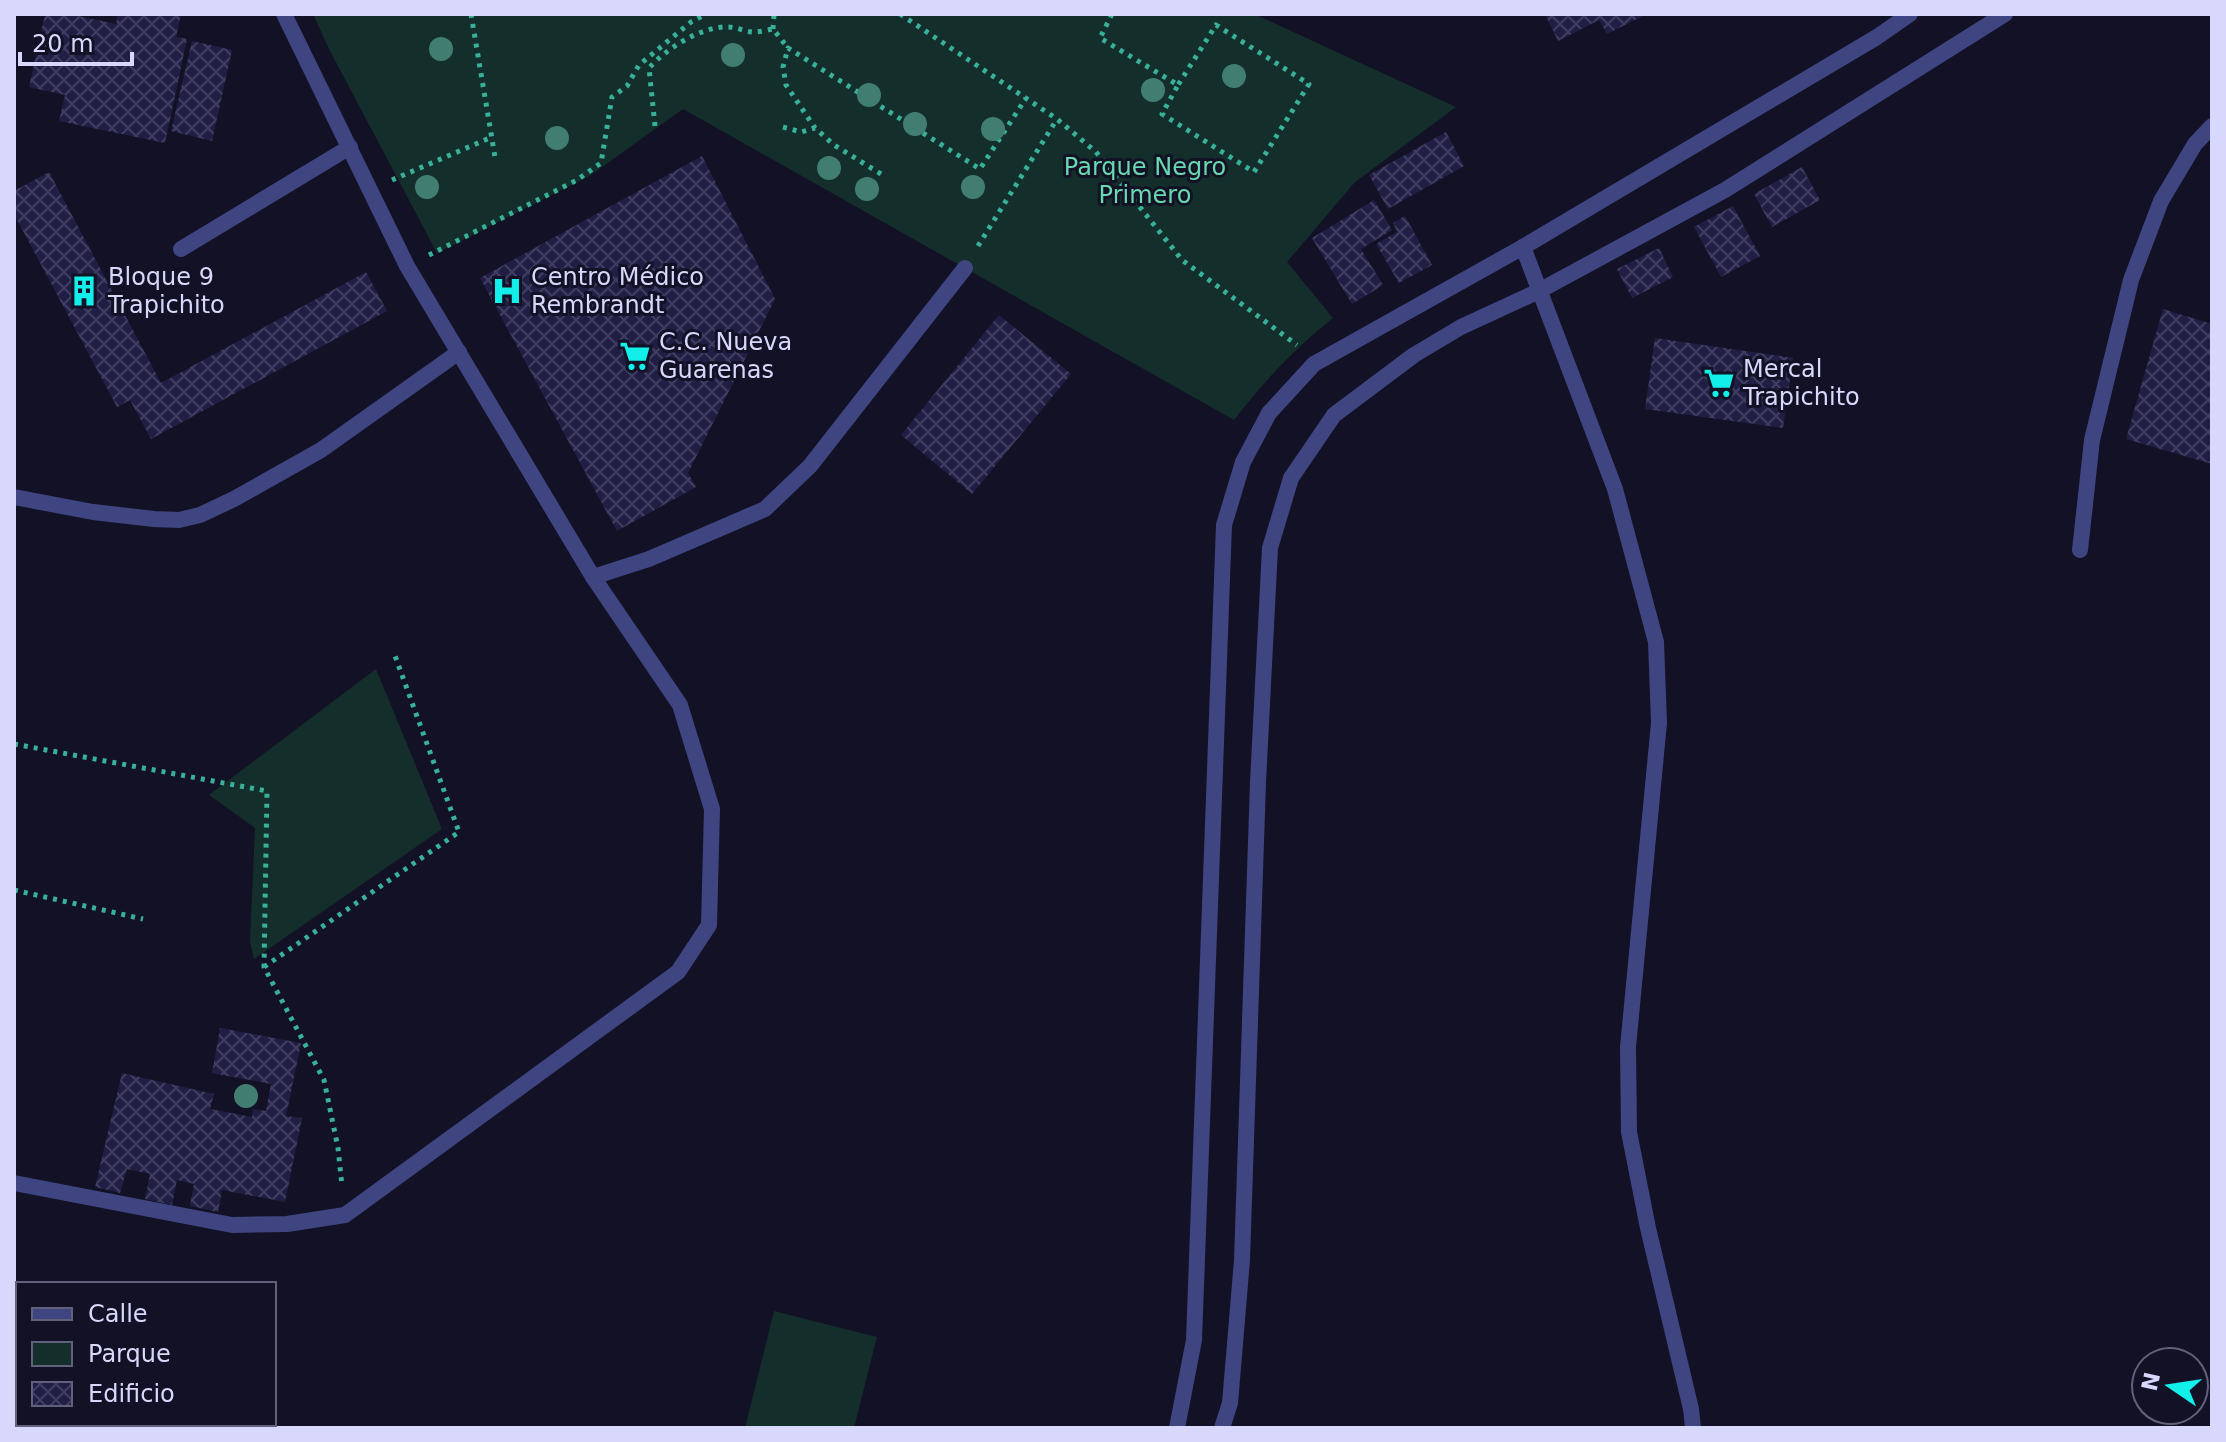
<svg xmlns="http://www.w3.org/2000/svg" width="2226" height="1442" font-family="'DejaVu Sans',sans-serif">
  <defs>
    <pattern id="building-cross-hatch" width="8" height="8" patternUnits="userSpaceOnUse" patternTransform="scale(2)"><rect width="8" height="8" fill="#211e45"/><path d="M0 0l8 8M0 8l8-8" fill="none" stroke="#403e61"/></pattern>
  </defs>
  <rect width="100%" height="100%" fill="#121125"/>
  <g fill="#142f2b">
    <path d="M313,14H1254L1456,107L1355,182L1287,262L1333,318C1293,350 1265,380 1234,420L683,109L591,175L437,253L330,51Z"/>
    <path d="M376,669L442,829L254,959L250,941L255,828L209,795Z"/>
    <path d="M774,1311L877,1337L854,1428H745Z"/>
  </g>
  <g fill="url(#building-cross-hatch)">
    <path d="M45,14H69L116,24L118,14H181L176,37L187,39L165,143L59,121L65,95L29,87Z"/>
    <path d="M1545,14H1647L1607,34L1599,20L1558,41Z"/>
    <path d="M192,41L232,50L212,141L171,131Z"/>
    <path d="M1446,132L1464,166L1388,209L1369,175Z"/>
    <path d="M702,156L775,299L688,473L696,487L617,531L480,278Z"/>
    <path d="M1802,167L1820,200L1772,227L1754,194Z"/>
    <path d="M49,172L161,383L366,272L387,311L151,439L130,400L117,407L14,214V191Z"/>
    <path d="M1374,200L1392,230L1361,249L1383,285L1352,304L1312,238Z"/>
    <path d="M1733,206L1760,256L1721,277L1694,227Z"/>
    <path d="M1405,216L1432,265L1399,283L1376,244L1397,232L1393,223Z"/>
    <path d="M1659,248L1673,277L1632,298L1617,269Z"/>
    <path d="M2163,309L2212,324V464L2126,439Z"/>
    <path d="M999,315L1071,374L972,494L901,435Z"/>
    <path d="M1655,338L1793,358L1783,428L1645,409Z"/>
    <path d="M220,1028L301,1043L286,1116L302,1118L285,1202L222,1190L218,1212L190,1206L194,1184L177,1180L172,1205L145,1199L150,1174L127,1169L120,1193L95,1187L122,1073L214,1094L210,1109L252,1117L253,1109L266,1111L271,1084L212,1073Z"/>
  </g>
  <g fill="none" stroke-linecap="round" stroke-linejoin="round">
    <g stroke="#38b09a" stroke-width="5" stroke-dasharray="4 6" stroke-linecap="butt">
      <path d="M471,14L495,157"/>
      <path d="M900,14L1057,119L1096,152L1182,260L1297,345"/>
      <path d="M1112,14L1100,38L1178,85L1162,114L1254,172L1309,84L1216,25L1178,85"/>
      <path d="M773,29L774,14"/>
      <path d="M655,126L649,68C666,49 701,26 728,27C737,27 745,32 754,32C760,32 767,30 773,29L788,48"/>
      <path d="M783,127L801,132L815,128"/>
      <path d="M881,174L834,145L815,128L786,85L783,67L788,48L980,169L1026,98"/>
      <path d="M392,180L492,137"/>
      <path d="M978,246L1057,119"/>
      <path d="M429,255L577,180L601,163L612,97L627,86L639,65L691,22L706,14"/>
      <path d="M14,744L267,791L264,967L324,1080L338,1148L342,1186"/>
      <path d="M14,890L143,919"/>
      <path d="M264,967L459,832L394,653"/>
    </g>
    <g stroke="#3f4581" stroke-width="16">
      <path d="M181,249L350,147"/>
      <path d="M593,577L649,559L765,509L810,466L965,268"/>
    </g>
    <g stroke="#3f4581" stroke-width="16">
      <path d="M1523,247L1877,37L1910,14"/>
      <path d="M1539,291L1725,190L2005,14"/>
      <path d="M14,497L93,512L154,519L179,520L200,515L234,499L321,450L459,352"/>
      <path d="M2080,550L2092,440L2131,280L2161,201L2195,144L2212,126"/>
      <path d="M14,1183L232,1225L287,1224L345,1215L678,972L709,925L712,809L680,705L593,577L407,266L284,14"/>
    </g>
    <g stroke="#3f4581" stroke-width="16">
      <path d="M1177,1428L1194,1340L1224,525L1243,462L1269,413L1314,364L1523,247L1615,489L1656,642L1659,723L1628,1047L1629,1132L1648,1228L1691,1409L1693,1428"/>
      <path d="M1222,1428L1230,1403L1242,1260L1258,782L1270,548L1291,478L1334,415L1414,355L1461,327L1539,291"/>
    </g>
  </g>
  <g fill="#417e71">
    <circle cx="441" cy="49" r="12"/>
    <circle cx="733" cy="55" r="12"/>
    <circle cx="1234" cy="76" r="12"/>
    <circle cx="1153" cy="90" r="12"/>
    <circle cx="869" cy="95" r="12"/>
    <circle cx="915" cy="124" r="12"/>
    <circle cx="993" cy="129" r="12"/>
    <circle cx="557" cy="138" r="12"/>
    <circle cx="829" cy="168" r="12"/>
    <circle cx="427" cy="187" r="12"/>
    <circle cx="973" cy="187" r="12"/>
    <circle cx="867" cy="189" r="12"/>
    <circle cx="246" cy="1096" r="12"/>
  </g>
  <defs>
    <g id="building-bare" transform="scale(2.4)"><path d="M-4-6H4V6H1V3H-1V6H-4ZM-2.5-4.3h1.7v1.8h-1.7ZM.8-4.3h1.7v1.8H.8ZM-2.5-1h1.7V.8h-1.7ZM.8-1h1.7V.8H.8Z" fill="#12efea" stroke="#121125" stroke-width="2.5" paint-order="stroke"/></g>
    <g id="hospital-bare" transform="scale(2.4)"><path d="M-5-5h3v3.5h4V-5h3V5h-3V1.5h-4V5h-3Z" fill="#12efea" stroke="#121125" stroke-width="2.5" paint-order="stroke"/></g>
    <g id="supermarket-bare" transform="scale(2.4)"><path d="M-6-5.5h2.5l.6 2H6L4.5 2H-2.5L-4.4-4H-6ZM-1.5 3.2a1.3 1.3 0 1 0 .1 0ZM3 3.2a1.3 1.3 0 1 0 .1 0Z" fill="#12efea" stroke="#121125" stroke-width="2.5" paint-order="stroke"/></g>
  </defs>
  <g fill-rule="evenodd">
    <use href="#building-bare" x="84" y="291"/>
    <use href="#hospital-bare" x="507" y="291"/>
    <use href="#supermarket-bare" x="635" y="356"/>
    <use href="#supermarket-bare" x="1719" y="383"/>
  </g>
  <g text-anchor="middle" stroke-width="6" stroke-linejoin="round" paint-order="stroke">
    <g font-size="24" fill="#68d8af" stroke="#121125">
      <text x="1145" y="175">Parque Negro<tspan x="1145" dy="28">Primero</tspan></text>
    </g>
    <g font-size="24" fill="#d8d8fc" stroke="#121125" text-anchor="start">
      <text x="108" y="285">Bloque 9<tspan x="108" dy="28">Trapichito</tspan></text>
      <text x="531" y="285">Centro Médico<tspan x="531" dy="28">Rembrandt</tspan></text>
      <text x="659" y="350">C.C. Nueva<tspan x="659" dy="28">Guarenas</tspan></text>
      <text x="1743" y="377">Mercal<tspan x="1743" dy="28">Trapichito</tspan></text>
    </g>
  </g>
  <rect width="2226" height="1442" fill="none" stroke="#d8d8fc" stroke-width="32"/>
  <rect x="16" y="1282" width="260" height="144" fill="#121125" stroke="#61617b" stroke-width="2"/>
  <rect x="32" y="1308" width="40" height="12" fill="#3f4581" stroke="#61617b" stroke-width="2"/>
  <text x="88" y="1322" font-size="24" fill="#d8d8fc">Calle</text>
  <rect x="32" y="1342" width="40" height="24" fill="#142f2b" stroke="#61617b" stroke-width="2"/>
  <text x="88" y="1362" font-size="24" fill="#d8d8fc">Parque</text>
  <rect x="32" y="1382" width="40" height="24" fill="url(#building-cross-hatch)" stroke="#61617b" stroke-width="2"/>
  <text x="88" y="1402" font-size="24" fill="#d8d8fc">Edificio</text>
  <g transform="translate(2170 1386) rotate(283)"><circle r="38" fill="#121125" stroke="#61617b" stroke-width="2"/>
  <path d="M0-6L14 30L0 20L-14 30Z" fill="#12efea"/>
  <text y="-12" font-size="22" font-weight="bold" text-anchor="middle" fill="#d8d8fc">N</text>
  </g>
  <path d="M20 52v12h112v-12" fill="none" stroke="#d8d8fc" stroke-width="4"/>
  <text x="32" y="52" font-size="24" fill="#d8d8fc" stroke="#121125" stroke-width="6" paint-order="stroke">20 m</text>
</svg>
